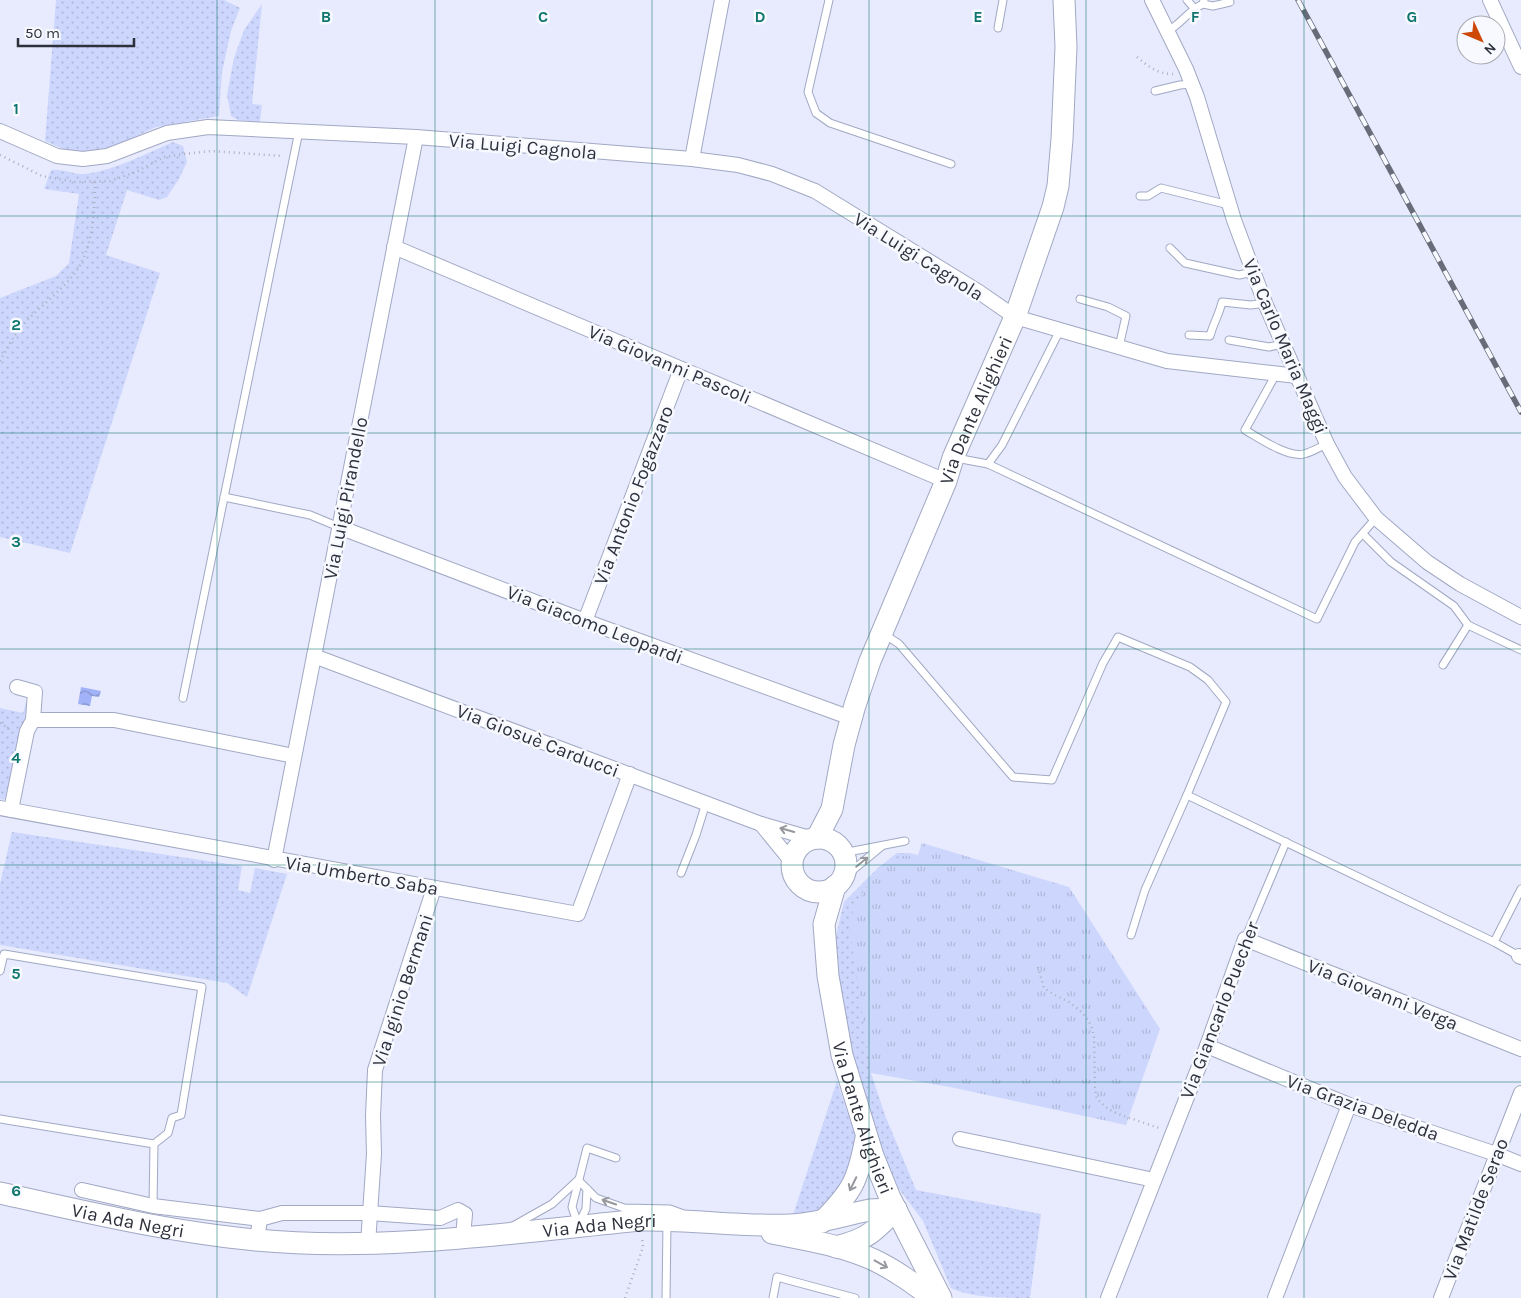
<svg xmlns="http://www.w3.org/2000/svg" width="1521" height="1298" font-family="Karla,sans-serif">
  <defs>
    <pattern id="grass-dots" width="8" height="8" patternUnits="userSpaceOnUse" patternTransform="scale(1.25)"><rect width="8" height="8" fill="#cdd6fd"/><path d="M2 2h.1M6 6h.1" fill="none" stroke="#b0b8da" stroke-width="1.8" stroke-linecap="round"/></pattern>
    <pattern id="park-tufts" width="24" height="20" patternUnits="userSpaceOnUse" patternTransform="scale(1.25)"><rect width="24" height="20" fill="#cdd6fd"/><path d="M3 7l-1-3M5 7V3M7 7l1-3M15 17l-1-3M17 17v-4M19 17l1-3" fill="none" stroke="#b0b8da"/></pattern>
    <pattern id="water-waves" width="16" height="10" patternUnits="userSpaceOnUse" patternTransform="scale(1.25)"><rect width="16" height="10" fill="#a2b2f8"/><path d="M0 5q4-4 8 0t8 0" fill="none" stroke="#8491ca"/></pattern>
  </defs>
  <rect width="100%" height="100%" fill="#e7ebfd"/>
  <g fill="url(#grass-dots)">
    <path d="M56,0H224L240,8L231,31L222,72L219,116L156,127L118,145L88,152L66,150L45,141Z"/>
    <path d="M262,4L252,104L262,105L260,122L238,120L231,116L227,95L234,58L244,30Z"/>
    <path d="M173,142L183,146L187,162L179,179L167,197L159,200L127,190L106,255L160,273L70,553L0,537V298L56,276L69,263L79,194L44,189L51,170C63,168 74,175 85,174C116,170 145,154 173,142Z"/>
    <path d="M26,702H28L10,791L4,800L0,799V708L23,713Z"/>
    <path d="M12,832L242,866L238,890L250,893L255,868L287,874L247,997L227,983L0,945V884Z"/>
    <path d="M897,853H909L918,855L915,858L893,860L877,875L856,902L871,1073L885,1115L916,1190L1041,1214L1030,1298C1007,1298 970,1298 951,1288L923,1221L899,1189L876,1138L852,1059L839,979L836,936L844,902L879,867Z"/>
    <path d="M837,1081L858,1144L850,1182L818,1214L792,1218Z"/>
  </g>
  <path fill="url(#park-tufts)" d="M922,843L1069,887L1160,1029L1126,1125L955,1088L871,1073L849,923L856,902L877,875L893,860L905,855L915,858L918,855Z"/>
  <path fill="url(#water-waves)" d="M81,687L101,691L99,697L92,696L90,706L78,704Z"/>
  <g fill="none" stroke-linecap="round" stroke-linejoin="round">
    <g stroke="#a1a8c3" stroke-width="9">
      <g id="lane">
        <path d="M829,0L808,92L816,113L830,123L951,164"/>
        <path d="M1187,0L1194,8"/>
        <path d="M1203,4L1213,6L1230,2"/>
        <path d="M998,28L1003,0"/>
        <path d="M1168,31C1181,24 1189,10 1203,4L1204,0"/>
        <path d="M1155,91L1180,85L1192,84"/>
        <path d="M1140,196H1148L1161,188L1229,205"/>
        <path d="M1170,248L1185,263L1239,275L1253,272"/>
        <path d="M1080,299L1108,307L1126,316L1119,347"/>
        <path d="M1189,335L1210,336C1213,324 1219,315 1222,302L1251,305L1265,303"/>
        <path d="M1229,340L1269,347L1283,344"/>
        <path d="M1276,374L1245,430C1259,438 1288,458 1304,454C1312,452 1320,447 1327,444"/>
        <path d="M956,458L988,464L1002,445L1060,330"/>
        <path d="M988,464L1317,619L1355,542L1376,518"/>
        <path d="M224,497L310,515L339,527"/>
        <path d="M1363,534L1391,562L1454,606L1468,625L1521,650"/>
        <path d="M884,634L899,644L1013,777L1052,780L1103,663L1118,637L1190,667L1208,680L1226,702L1187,795L1494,942L1521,889"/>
        <path d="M1443,665L1468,625"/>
        <path d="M183,698L299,131"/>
        <path d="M843,853L905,841"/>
        <path d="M681,873L696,835L706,803"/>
        <path d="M842,879L882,846"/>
        <path d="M1131,935L1145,890L1187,795"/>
        <path d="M1245,939L1286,842"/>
        <path d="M1494,942L1519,956"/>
        <path d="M0,971L4,954L202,987L181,1115L172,1118L168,1133L154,1144L153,1206"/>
        <path d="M0,1119L154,1144"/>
        <path d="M578,1180L596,1198L624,1208L670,1209L681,1213"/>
        <path d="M579,1223L586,1209L587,1189"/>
        <path d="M578,1224L572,1207L587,1148L616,1158"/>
        <path d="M513,1226L552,1204L578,1180"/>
        <path d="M666,1298L667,1223"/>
        <path d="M773,1298L777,1277L855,1298"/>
      </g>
    </g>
    <g stroke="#a1a8c3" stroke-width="16">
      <g id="street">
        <path d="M1152,0L1186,69L1197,97L1234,220L1265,303L1327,444L1345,477L1376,518L1427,562L1460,584L1521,617"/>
        <path d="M1490,0L1521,67"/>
        <path d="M0,131L57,156L83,159L107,156L167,133L208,127L416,137L692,159L738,165L772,174L815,191L979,292L1015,317L1167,361L1297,376"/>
        <path d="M692,159L722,0"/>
        <path d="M394,247L946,481"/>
        <path d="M339,527L585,621L851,718"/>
        <path d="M585,621L681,369"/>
        <path d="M314,656L761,824L813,839"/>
        <path d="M17,687L35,692L33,720"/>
        <path d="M0,808L578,914L630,774"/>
        <path d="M11,810L27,731L33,720H114L294,756"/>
        <path d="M761,824L792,862"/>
        <path d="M274,860L416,137"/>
        <path d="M1519,956L1521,957"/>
        <path d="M1207,1046L1349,1105L1496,1154L1521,1164"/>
        <path d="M960,1139L1154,1180"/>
        <path d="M82,1190L153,1206L260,1219"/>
        <path d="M257,1240L260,1219L282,1213H369L440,1218L458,1210L465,1214L463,1237"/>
        <path d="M368,1244L374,1154L373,1116L375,1070L434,888"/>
        <path d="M1108,1298L1207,1046L1245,939L1521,1049"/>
        <path d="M1275,1298L1349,1105"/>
        <path d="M1441,1298L1521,1093"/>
      </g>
    </g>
    <g stroke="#a1a8c3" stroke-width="23">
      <g id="primary">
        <path id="s1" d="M817,838L832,809L844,745L855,705L870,661L946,481L953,458L1015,317L1053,207L1058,186L1062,139L1066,47L1064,0"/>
        <circle cx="819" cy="865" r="27"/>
        <path id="s2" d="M835,886L824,924L828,976L842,1055L873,1156L890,1198L941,1298"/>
        <path id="s3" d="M0,1193C85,1212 170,1232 256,1240C382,1252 516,1232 641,1220C691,1219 740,1227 790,1225C818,1224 843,1215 870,1210C878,1209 888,1210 896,1209"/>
        <path d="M822,1222C853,1191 858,1180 866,1138"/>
        <path d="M772,1233C806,1240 842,1245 874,1260C895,1270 914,1284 933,1298"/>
        <path d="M836,1247C868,1239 874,1232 896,1209"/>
      </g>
    </g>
    <g stroke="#abafbf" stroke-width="2.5" stroke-dasharray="1 4" stroke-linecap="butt">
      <path d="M1137,57C1148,66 1157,74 1173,74"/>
      <path d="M0,155L42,176L76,182L110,181L136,172L164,157L183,154L212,151L283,156"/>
      <path d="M0,361C6,351 11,340 18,331C34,310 58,295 74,274C93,251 95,210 95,182"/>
      <path d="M0,723L8,728L11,733"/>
      <path d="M1038,967L1044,988L1053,994L1069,1002L1083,1013L1091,1025L1094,1036L1095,1090L1097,1099L1108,1109L1118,1114L1159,1128"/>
      <path d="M625,1298L643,1247L642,1238"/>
    </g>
    <use href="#lane" stroke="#fff" stroke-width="7"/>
    <use href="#street" stroke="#fff" stroke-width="14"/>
    <use href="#primary" stroke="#fff" stroke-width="21"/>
    <g stroke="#686c79" stroke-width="5.5">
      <path id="rail" d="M1298,0L1521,412"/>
    </g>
    <use href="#rail" stroke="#f7f9ff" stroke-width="4" stroke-dasharray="11" stroke-linecap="butt"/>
  </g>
  <defs><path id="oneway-shaft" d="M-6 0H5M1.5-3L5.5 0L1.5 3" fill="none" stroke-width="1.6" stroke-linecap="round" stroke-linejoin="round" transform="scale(1.25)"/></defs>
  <g stroke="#96989e">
    <use href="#oneway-shaft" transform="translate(787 830) rotate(-164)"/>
    <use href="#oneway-shaft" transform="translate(862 862) rotate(-39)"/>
    <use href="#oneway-shaft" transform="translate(853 1184) rotate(116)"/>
    <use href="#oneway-shaft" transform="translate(609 1202) rotate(-161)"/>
    <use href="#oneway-shaft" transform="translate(881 1264) rotate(29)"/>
  </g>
  <path fill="none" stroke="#0f766e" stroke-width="1" stroke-opacity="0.55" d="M217,0V1298M435,0V1298M652,0V1298M869,0V1298M1086,0V1298M1304,0V1298M0,216H1521M0,433H1521M0,649H1521M0,865H1521M0,1082H1521"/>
  <g text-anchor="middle" stroke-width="5" stroke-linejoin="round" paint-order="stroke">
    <g font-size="19" fill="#2e313c" stroke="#f7f9ff">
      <text transform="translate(523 146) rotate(5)" y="7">Via Luigi Cagnola</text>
      <text transform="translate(919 256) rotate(32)" y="7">Via Luigi Cagnola</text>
      <text transform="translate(1286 346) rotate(67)" y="7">Via Carlo Maria Maggi</text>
      <text transform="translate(670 364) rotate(23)" y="7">Via Giovanni Pascoli</text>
      <text dy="7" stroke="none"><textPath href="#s1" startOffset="458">Via Dante Alighieri</textPath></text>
      <text transform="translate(633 495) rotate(-69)" y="7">Via Antonio Fogazzaro</text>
      <text transform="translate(345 498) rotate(-79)" y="7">Via Luigi Pirandello</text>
      <text transform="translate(595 624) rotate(21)" y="7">Via Giacomo Leopardi</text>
      <text transform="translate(538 740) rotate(21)" y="7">Via Giosuè Carducci</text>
      <text transform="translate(362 875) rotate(10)" y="7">Via Umberto Saba</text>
      <text transform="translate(402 990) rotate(-72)" y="7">Via Iginio Bermani</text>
      <text transform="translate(1383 994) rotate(22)" y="7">Via Giovanni Verga</text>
      <text transform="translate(1219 1010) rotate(-69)" y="7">Via Giancarlo Puecher</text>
      <text transform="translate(1363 1107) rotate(20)" y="7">Via Grazia Deledda</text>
      <text dy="7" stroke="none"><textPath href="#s2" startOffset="238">Via Dante Alighieri</textPath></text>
      <text transform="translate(1475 1209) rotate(-69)" y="7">Via Matilde Serao</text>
      <text dy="7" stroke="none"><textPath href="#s3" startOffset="131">Via Ada Negri</textPath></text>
      <text dy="7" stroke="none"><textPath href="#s3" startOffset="605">Via Ada Negri</textPath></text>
    </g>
  </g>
  <g font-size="16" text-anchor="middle" font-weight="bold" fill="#0f766e" stroke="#f7f9ff" stroke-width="5" stroke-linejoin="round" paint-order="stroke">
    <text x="326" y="22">B</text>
    <text x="543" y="22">C</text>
    <text x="760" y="22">D</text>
    <text x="978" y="22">E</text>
    <text x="1195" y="22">F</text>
    <text x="1412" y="22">G</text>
    <text x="16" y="114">1</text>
    <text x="16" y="330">2</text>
    <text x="16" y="547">3</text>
    <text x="16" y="763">4</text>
    <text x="16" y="979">5</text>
    <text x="16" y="1196">6</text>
  </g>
  <g transform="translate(1481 40) rotate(134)"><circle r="24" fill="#f7f9ff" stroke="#a7a9b1"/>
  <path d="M0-4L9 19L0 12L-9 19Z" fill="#ce4906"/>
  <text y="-8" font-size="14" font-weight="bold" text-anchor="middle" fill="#2e313c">N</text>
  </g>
  <path d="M18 38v8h116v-8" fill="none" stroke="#2e313c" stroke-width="2.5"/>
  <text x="25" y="38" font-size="15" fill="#2e313c" stroke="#f7f9ff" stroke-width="4" paint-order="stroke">50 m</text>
</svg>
